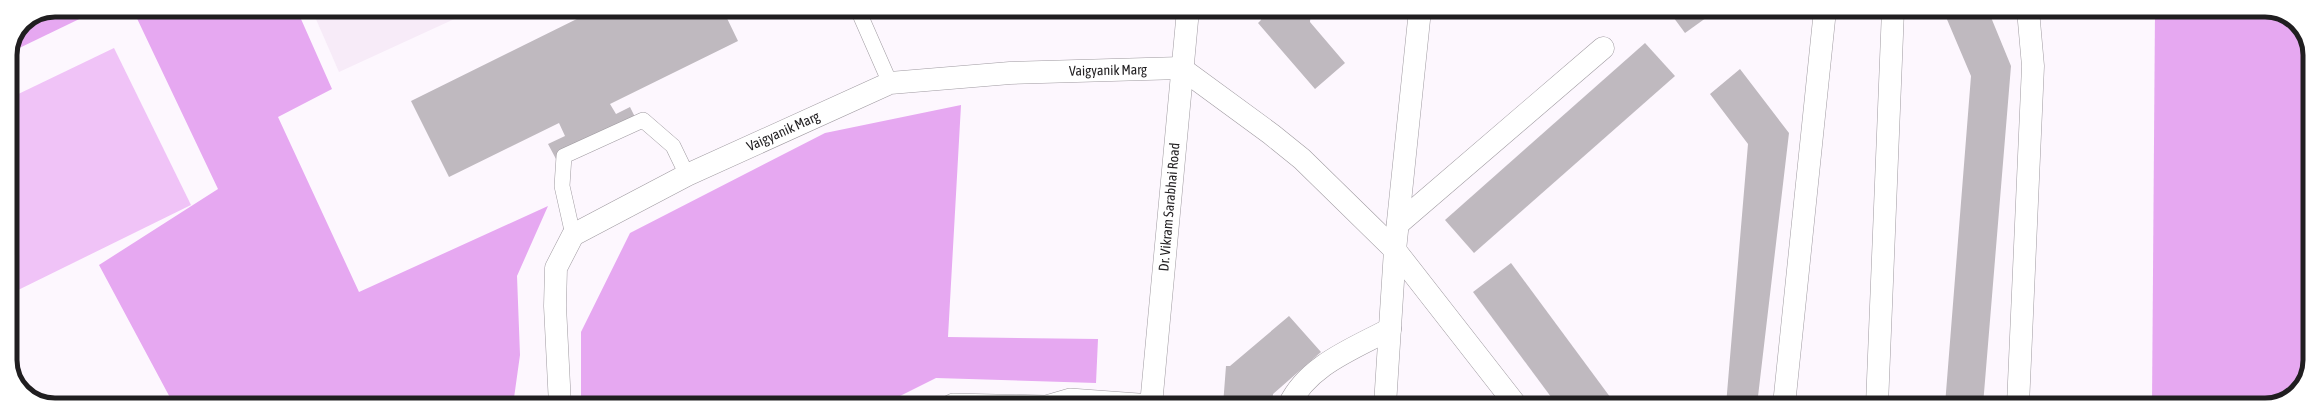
<svg xmlns="http://www.w3.org/2000/svg" width="2320" height="415" font-family="'Asap Condensed',sans-serif">
  <rect width="100%" height="100%" fill="#fdf7fe"/>
  <path fill="#f7ebf8" d="M312,10H474L339,72Z"/>
  <path fill="#f0c3f7" d="M114,48L191,205L10,294V98Z"/>
  <g fill="#e6a8f1">
    <path d="M55,10H98L11,52L23,23Z"/>
    <path d="M133,10H297L332,89L278,117L359,292L548,206L517,276L520,355L513,405H174L99,265L218,189Z"/>
    <path d="M2155,10H2271L2297,23L2310,49V366L2295,394L2265,405H2152Z"/>
    <path d="M961,105L948,337L1098,339L1096,383L936,378L882,405H581V332L630,233L825,133Z"/>
  </g>
  <g fill="#bfb9bf">
    <path d="M595,10H723L738,41L610,104L616,114L630,107L636,119L556,159L548,144L565,136L559,123L449,177L411,101Z"/>
    <path d="M1262,10H1311L1310,22L1345,63L1315,89L1258,23L1261,20Z"/>
    <path d="M1668,10H1717L1685,33Z"/>
    <path d="M1943,10H1988L2011,66L1983,405H1945L1971,76Z"/>
    <path d="M1645,43L1675,76L1474,253L1445,220Z"/>
    <path d="M1740,69L1789,133L1757,405H1726L1748,144L1710,94Z"/>
    <path d="M1511,263L1616,405H1557L1473,292Z"/>
    <path d="M1289,316L1321,352L1273,394L1272,405H1223L1226,366H1230Z"/>
  </g>
  <g fill="none" stroke-linecap="round" stroke-linejoin="round">
    <g stroke="#9f9aa0" stroke-width="16">
      <g id="service">
        <path d="M858,10L890,83"/>
        <path d="M573,235L562,186L564,156L643,120L673,146L687,175"/>
        <path d="M945,405L953,401L1046,403L1070,396L1152,402"/>
      </g>
    </g>
    <g stroke="#9f9aa0" stroke-width="23">
      <g id="minor">
        <path d="M1181,68L1271,134L1302,159L1395,250L1516,405"/>
        <path d="M1398,224L1603,48"/>
        <path d="M1289,405C1308,365 1353,349 1390,329"/>
        <path d="M1385,405L1395,250L1420,10"/>
        <path d="M1784,405L1825,10"/>
        <path d="M1877,405L1893,10"/>
        <path d="M2018,405L2033,66L2028,10"/>
      </g>
    </g>
    <g stroke="#9f9aa0" stroke-width="23">
      <g id="tertiary">
        <path d="M560,405L555,306L556,268L573,235L628,206L687,175L890,83L1010,73L1181,68"/>
        <path d="M1151,405L1188,10"/>
      </g>
    </g>
    <use href="#service" stroke="#fff" stroke-width="15"/>
    <use href="#minor" stroke="#fff" stroke-width="22"/>
    <use href="#tertiary" stroke="#fff" stroke-width="22"/>
  </g>
  <g text-anchor="middle" stroke-width="3" stroke-linejoin="round" paint-order="stroke">
    <g font-size="14" fill="#201e20" stroke="#fff">
      <text transform="translate(1108 70) rotate(-1)" y="5">Vaigyanik Marg</text>
      <text transform="translate(783 131) rotate(-24)" y="5">Vaigyanik Marg</text>
      <text transform="translate(1169 207) rotate(-85)" y="5">Dr. Vikram Sarabhai Road</text>
    </g>
  </g>
  <path d="M0 0H2320V415H0ZM55 17H2265A38 38 0 0 1 2303 55V360A38 38 0 0 1 2265 398H55A38 38 0 0 1 17 360V55A38 38 0 0 1 55 17Z" fill="#fff" fill-rule="evenodd"/>
  <path fill="none" stroke="#201e20" stroke-width="5" d="M55 17H2265A38 38 0 0 1 2303 55V360A38 38 0 0 1 2265 398H55A38 38 0 0 1 17 360V55A38 38 0 0 1 55 17Z"/>
</svg>
